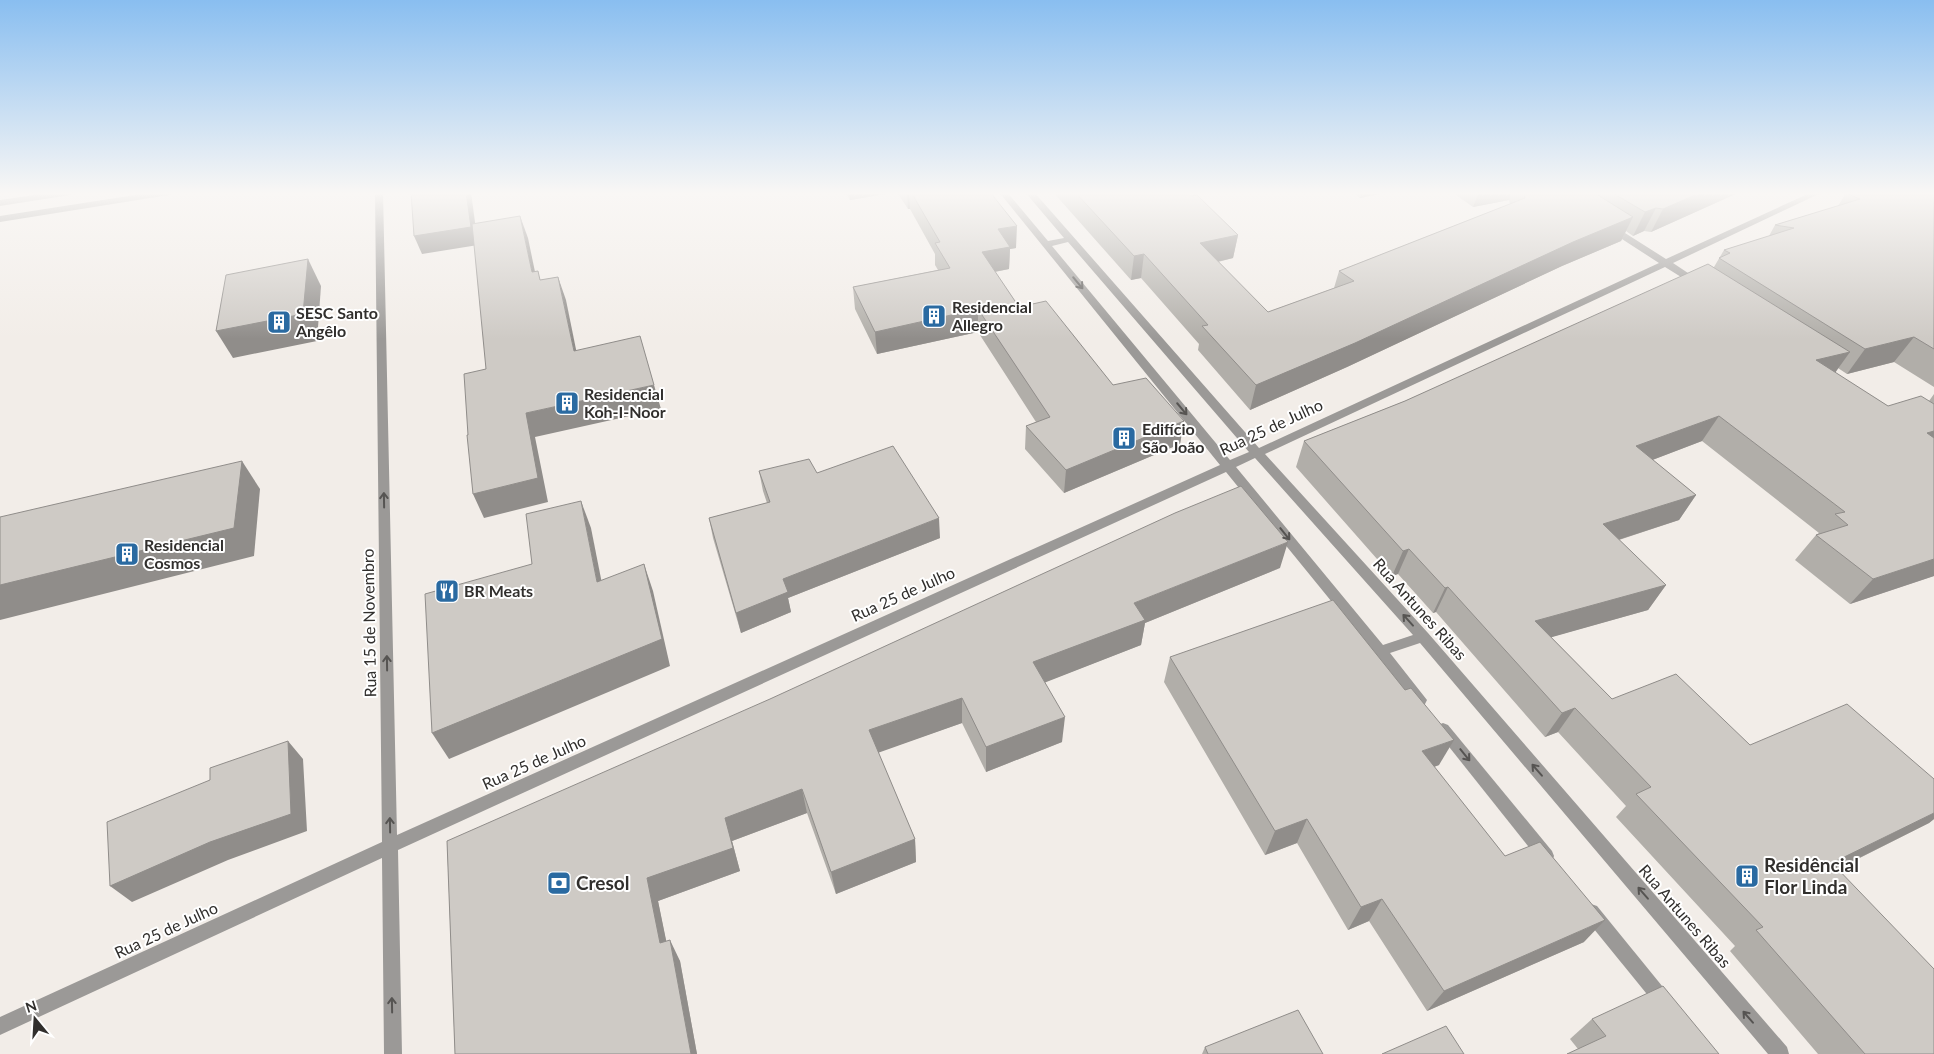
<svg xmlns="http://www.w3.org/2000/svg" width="1934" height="1054" font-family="Lato,sans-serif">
  <rect width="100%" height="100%" fill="#f2ede8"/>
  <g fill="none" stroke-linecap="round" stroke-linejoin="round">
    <g fill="#9b9997" fill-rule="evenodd">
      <path d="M54,192H74L70,195L0,206V200Z"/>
      <path d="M154,192H173L169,195L0,222V216Z"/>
      <path d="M375,192H383L397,835L1220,465L999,192H1007L1048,241L1064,238L1025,192H1034L1259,448L1659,263L1608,230V226H1614L1666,259L1812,192H1823L1673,263L1700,281V285H1694L1665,267L1265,454L1428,633L1787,1047L1789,1054H1768L1420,643L1390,653L1427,700L1425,704L1420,706L1415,704L1226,472L398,850L402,1054H384L382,858L0,1035V1017L382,842ZM1068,242L1249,452L1230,460L1052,246ZM1255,458L1413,635L1383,645L1236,467Z"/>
      <path d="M1443,723L1448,725L1552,851L1554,856L1552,861L1546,864L1540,861L1438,733L1436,729L1438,725Z"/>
      <path d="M1591,904L1597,906L1671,997L1674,1003L1671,1009L1665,1012L1659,1009L1585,918L1583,912L1585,906Z"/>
    </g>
  </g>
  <g fill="#b1aea9">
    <path d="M845,192H990L1016,248L1010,249L1009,269L995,272L1019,307L1113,385L1184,421L1180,444L1064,493L1025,449L1026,426L1036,422L978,332L877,354L855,309L853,287L938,270L935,265V254L910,209H908L897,192L850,200Z"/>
    <path d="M1053,192H1186L1238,235L1233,258L1218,262L1268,312L1334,288L1339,271L1510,204L1509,200L1473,207L1452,192H1740L1651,232L1644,231L1633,236L1626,231L1621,241L1562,266L1347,367L1250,410L1198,350L1199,344L1141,278L1131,280Z"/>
    <path d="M1353,192H1390L1360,198Z"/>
    <path d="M1934,192V387L1894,362L1847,374L1838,368L1835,373L1888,406L1929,401L1934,394V576L1850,604L1795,560L1816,535L1819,533L1702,441L1652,460L1696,495L1679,520L1619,540L1666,585L1648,610L1551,637L1612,699L1750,745L1934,779V819L1929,823L1838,869L1934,1054H1818L1730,951L1735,946L1616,817L1626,806L1558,732L1545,737L1436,612L1433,613L1398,574L1392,576L1296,467L1304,441L1405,401L1714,267L1724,250L1769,236L1775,225L1838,206L1846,193Z"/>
    <path d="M759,471L817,473L940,538L788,598L791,612L741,633L713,538L709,518L767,503L763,491Z"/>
    <path d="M1280,568L1145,623L1141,645L1045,682L1062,742L986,772L962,723L878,752L915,839L916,862L836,894L807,813L732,841L740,871L658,901L666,941L680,961L697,1054H455L447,841Z"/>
    <path d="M1170,657L1439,765L1434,767L1505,856L1584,942L1427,1011L1369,921L1348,930L1297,843L1265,855L1164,682Z"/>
    <path d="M1592,1019L1719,1054L1578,1049L1570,1039Z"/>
    <path d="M1205,1047L1323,1054H1202Z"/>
  </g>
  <g fill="#908d8a">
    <path d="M466,192H471L478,245L422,254L414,236Z"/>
    <path d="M849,192H897L850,200Z"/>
    <path d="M907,192H909L910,209H908Z"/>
    <path d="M1361,192H1390L1360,198Z"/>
    <path d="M1479,192H1512L1509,200L1473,207Z"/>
    <path d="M1702,192H1740L1651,232L1663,209Z"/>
    <path d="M1656,208L1644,231L1633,236L1645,212Z"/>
    <path d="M520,216L528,238L540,296L532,272Z"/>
    <path d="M1633,217L1621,241L1562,266L1347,367L1250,410L1256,385L1573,242Z"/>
    <path d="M1017,226L1016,248L1010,249L1009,269L982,274V252L998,229Z"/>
    <path d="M1238,235L1233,258L1195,267L1200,243Z"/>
    <path d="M1144,254L1141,278L1131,280L1134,256Z"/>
    <path d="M308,259L321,286L317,341L233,358L216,331Z"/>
    <path d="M558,277L566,300L581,374L574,351Z"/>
    <path d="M978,309V332L877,354L875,332Z"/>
    <path d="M1914,337L1894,362L1847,374L1865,349Z"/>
    <path d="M1850,352L1832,377L1816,360Z"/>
    <path d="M654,385L661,409L535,437L548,502L484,518L473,494L526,413Z"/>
    <path d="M1719,416L1702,441L1621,472L1636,446Z"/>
    <path d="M1184,421L1180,444L1064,493L1066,470Z"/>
    <path d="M1934,431V450L1927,433Z"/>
    <path d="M242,461L260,489L254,556L0,620V585Z"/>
    <path d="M1696,495L1679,520L1587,550L1603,524Z"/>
    <path d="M581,501L591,528L607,609L597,582Z"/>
    <path d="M939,518L940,538L788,598L791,612L741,633L736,613L783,579Z"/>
    <path d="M1288,542L1280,568L1145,623L1141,645L1031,688L1033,662L1134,603Z"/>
    <path d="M1409,549L1398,574L1392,576L1403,551Z"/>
    <path d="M1934,559V576L1850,604L1873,579Z"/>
    <path d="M644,564L653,591L670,666L449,759L432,733Z"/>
    <path d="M1666,585L1648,610L1520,646L1535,621Z"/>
    <path d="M1448,587L1436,612L1433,613L1445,588Z"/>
    <path d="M962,698V723L872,755L869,730Z"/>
    <path d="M1575,708L1558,732L1545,737L1562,713Z"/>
    <path d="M1065,717L1062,742L986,772V747Z"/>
    <path d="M1454,740L1439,765L1408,776L1422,751Z"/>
    <path d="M288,741L303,759L307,831L228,860L132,902L110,886Z"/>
    <path d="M802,789L807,813L732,841L740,871L658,901L671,964L660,943L647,878L725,818Z"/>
    <path d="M1934,813V819L1929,823L1805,885L1832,863Z"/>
    <path d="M1307,819L1297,843L1265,855L1275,831Z"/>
    <path d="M915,839L916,862L836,894L831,872Z"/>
    <path d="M1382,899L1369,921L1348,930L1361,907Z"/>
    <path d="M1605,920L1584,942L1427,1011L1444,991Z"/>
    <path d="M670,940L680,961L697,1054H691Z"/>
  </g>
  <g fill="#cecac5" stroke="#908d8a">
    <path d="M411,192H466L471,227L414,236Z"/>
    <path d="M911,192H990L1017,226L998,229L1010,247L982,252L1019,307L1046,301L1113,385L1146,378L1184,421L1066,470L1026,426L1050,417L978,309L875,332L853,287L950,268L935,243L940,242Z"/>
    <path d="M1075,192H1186L1191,196L1197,195L1238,235L1200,243L1268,312L1354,281L1339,271L1525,198L1523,192H1593L1633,217L1573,242L1355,343L1256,385L1202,326L1208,325L1144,254L1134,256Z"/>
    <path d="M1611,192H1702L1663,209L1656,208L1645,212Z"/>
    <path d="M1849,192H1934V349L1914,337L1865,349L1719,258L1730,253L1724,250L1794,228L1775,225L1860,199L1846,193Z"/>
    <path d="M520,216L532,272L538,271L540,280L558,277L574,351L640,336L654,385L526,413L538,478L473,494L467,435H468L464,374L486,369L472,224Z"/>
    <path d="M308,259L303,314L216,331L226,275Z"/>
    <path d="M1708,264L1850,352L1816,360L1888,406L1921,396L1934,404V431L1927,433L1934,438V559L1873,579L1816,535L1848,525L1835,514L1845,512L1719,416L1636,446L1696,495L1603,524L1666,585L1535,621L1612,699L1676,674L1750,745L1847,704L1934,779V813L1832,863L1934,969V1054H1865L1756,930L1763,927L1636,794L1651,787L1575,708L1562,713L1448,587L1445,588L1409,549L1403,551L1304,441L1405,401Z"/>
    <path d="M893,446L939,518L783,579L788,592L736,613L709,518L770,502L759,471L809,459L817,473Z"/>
    <path d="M242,461L234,528L0,585V517Z"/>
    <path d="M1241,486L1288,542L1134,603L1145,620L1033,662L1065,717L986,747L962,698L869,730L915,839L831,872L802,789L725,818L733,848L647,878L660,943L670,940L691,1054H455L447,841L770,699L1175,513Z"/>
    <path d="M581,501L597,582L644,564L662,639L432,733L425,594L532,564L526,514Z"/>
    <path d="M1333,600L1405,690L1411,688L1454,740L1422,751L1505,856L1540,842L1605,920L1444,991L1382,899L1361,907L1307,819L1275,831L1170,657Z"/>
    <path d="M288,741L291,814L210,842L110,886L107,822L210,780V768Z"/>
    <path d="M1663,986L1719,1054H1567L1606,1036L1592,1019Z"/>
    <path d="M1298,1010L1323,1054H1208L1205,1047Z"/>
    <path d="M1446,1026L1464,1054H1382Z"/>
  </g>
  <defs><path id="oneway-shaft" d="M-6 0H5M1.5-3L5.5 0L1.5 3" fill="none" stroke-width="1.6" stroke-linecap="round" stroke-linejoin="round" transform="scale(1.25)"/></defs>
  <g stroke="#565452">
    <use href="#oneway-shaft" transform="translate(1078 283) rotate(50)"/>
    <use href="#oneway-shaft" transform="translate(1182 409) rotate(50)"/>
    <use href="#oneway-shaft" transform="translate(384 500) rotate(-91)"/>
    <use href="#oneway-shaft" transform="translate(1285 534) rotate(51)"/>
    <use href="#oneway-shaft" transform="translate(1408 620) rotate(-132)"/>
    <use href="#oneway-shaft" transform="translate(387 663) rotate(-91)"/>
    <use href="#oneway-shaft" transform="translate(1465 755) rotate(51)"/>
    <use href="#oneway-shaft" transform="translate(1537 770) rotate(-131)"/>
    <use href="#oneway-shaft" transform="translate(390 825) rotate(-91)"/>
    <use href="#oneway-shaft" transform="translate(1643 893) rotate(-131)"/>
    <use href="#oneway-shaft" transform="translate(392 1005) rotate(-91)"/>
    <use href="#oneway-shaft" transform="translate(1748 1017) rotate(-131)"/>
  </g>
  <linearGradient id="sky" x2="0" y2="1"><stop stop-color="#89bef0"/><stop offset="0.57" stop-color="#f9f7f5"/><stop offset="1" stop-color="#f9f7f5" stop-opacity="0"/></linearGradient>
  <rect width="1934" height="339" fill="url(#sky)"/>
  <defs>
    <g id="building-square" transform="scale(1.25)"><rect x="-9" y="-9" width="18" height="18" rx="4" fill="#2a6aa1" stroke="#fff"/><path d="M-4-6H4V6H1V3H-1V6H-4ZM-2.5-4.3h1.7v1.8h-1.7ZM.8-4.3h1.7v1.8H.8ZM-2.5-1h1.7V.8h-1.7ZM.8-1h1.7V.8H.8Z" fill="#fff"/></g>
    <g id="restaurant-square" transform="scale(1.25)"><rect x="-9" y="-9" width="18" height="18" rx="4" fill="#2a6aa1" stroke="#fff"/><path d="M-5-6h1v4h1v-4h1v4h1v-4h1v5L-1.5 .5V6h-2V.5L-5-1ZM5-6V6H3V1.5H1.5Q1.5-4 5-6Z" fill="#fff"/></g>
    <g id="bank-square" transform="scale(1.25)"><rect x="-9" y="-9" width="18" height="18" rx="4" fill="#2a6aa1" stroke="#fff"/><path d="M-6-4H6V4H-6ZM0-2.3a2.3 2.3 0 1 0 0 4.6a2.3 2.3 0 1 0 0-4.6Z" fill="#fff"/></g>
  </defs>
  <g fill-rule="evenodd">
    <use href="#building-square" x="934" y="316"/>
    <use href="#building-square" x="279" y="322"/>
    <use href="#building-square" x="567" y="403"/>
    <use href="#building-square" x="1124" y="438"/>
    <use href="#building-square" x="127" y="554"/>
    <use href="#restaurant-square" x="447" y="591"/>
    <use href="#building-square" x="1747" y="876"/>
    <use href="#bank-square" x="559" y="883"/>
  </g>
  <g text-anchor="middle" stroke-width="4" stroke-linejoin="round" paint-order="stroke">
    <g font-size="16" font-weight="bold" fill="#312f2d" stroke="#fff" text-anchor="start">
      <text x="952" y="313">Residencial<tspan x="952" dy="18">Allegro</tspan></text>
      <text x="296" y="319">SESC Santo<tspan x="296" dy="18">Angêlo</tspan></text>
      <text x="584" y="400">Residencial<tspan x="584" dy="18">Koh-I-Noor</tspan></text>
      <text x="1142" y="435">Edifício<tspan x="1142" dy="18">São João</tspan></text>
      <text x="144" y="551">Residencial<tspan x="144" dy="18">Cosmos</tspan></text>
      <text x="464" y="597">BR Meats</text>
    </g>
    <g font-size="16" fill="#312f2d" stroke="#fff">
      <text transform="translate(1271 427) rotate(-25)" y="6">Rua 25 de Julho</text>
      <text transform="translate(903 594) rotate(-24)" y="6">Rua 25 de Julho</text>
      <text transform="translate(1420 609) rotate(48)" y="6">Rua Antunes Ribas</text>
      <text transform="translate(369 623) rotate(-91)" y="6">Rua 15 de Novembro</text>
      <text transform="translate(534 762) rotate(-24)" y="6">Rua 25 de Julho</text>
      <text transform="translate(1685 916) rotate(49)" y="6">Rua Antunes Ribas</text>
      <text transform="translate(166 930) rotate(-25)" y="6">Rua 25 de Julho</text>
    </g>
    <g font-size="19" font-weight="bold" fill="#312f2d" stroke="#fff" text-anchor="start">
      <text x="1764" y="872">Residêncial<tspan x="1764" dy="22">Flor Linda</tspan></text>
      <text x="576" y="890">Cresol</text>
    </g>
  </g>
  <g transform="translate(35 1019) rotate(342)" stroke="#ffffff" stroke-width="4" paint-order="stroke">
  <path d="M0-4L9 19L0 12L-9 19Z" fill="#312f2d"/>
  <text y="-8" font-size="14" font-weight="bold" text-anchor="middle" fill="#312f2d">N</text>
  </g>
</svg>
